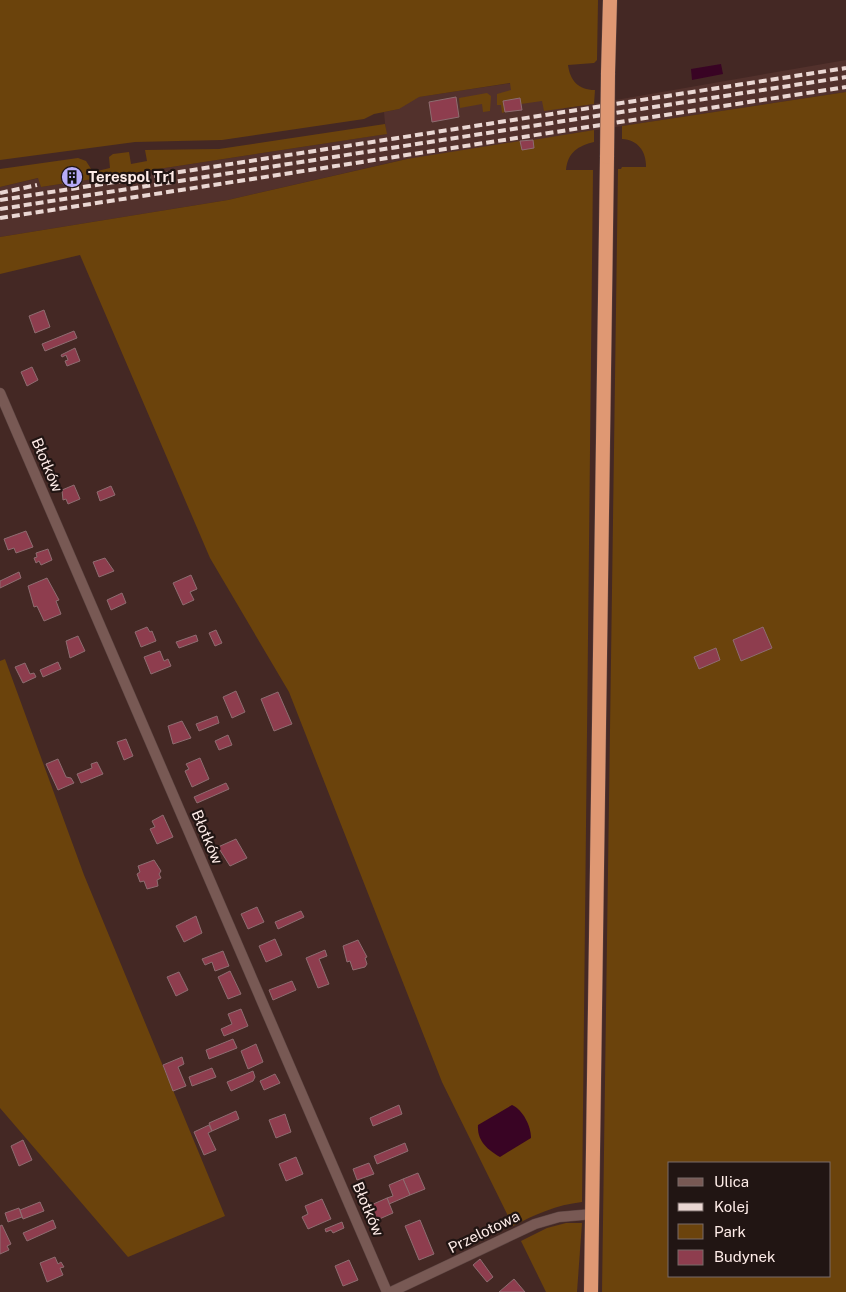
<svg xmlns="http://www.w3.org/2000/svg" width="846" height="1292" font-family="'Public Sans',sans-serif">
  <rect width="100%" height="100%" fill="#442824"/>
  <path fill="#52312c" d="M846,60V92L570,134L571,144L486,157L406,159L228,200L0,237V187L39,178L41,187L386,134L384,112L399,109L398,100L546,78L564,109Z"/>
  <g fill="#6b430c" fill-rule="evenodd">
    <path d="M0,0H598L597,60L594,63L568,65C570,80 578,90 595,90L594,104L544,111L542,101L521,104L520,98L504,101L505,112L502,113L501,105H497V94L511,90L510,83L419,97L399,109L374,114L364,119L222,140L135,142L0,160Z"/>
    <path d="M846,92V1292H602L618,169H621L622,167H646C646,151 638,140 622,139V126ZM670,1163H830V1276H670Z"/>
    <path d="M487,93L491,96L490,111L483,112L482,104L460,108L459,98Z"/>
    <path d="M385,124L387,134L41,187L38,178L0,187V169L78,158L86,161L93,172L110,168L109,157L113,154L129,152L131,164L147,161L145,150L219,149Z"/>
    <path d="M594,130V142C578,146 568,152 566,170H593L582,1202C556,1205 536,1214 513,1226L442,1082L289,692L210,558L80,255L0,274V237L228,200L407,159L520,141L522,150L534,148L533,140Z"/>
    <path d="M5,659L84,875L225,1216L128,1257L0,1108V661Z"/>
    <path d="M566,1223H582L577,1292H546L521,1241L547,1228Z"/>
  </g>
  <g fill="#390424">
    <path d="M721,64L723,74L692,80L691,69Z"/>
    <path d="M512,1105C523,1110 531,1126 531,1138L500,1157C487,1149 477,1141 478,1125Z"/>
  </g>
  <g fill="#8e3d4e" stroke="#8e6d71">
    <path d="M456,97L459,117L432,122L429,102Z"/>
    <path d="M520,98L522,110L505,112L503,101Z"/>
    <path d="M533,140L534,148L522,150L520,141Z"/>
    <path d="M80,171L81,181L63,184L62,174Z"/>
    <path d="M44,310L50,327L35,333L29,316Z"/>
    <path d="M74,331L77,338L45,351L42,344Z"/>
    <path d="M75,348L80,361L67,366L65,361L68,360L66,355L62,357L61,355Z"/>
    <path d="M32,367L38,380L27,386L21,372Z"/>
    <path d="M74,485L80,499L68,504L66,499L63,500L62,490Z"/>
    <path d="M111,486L115,495L100,501L97,492Z"/>
    <path d="M26,531L33,547L16,553L14,548L8,550L4,539Z"/>
    <path d="M48,549L52,560L41,565L39,561L36,563L34,558L37,557L36,553Z"/>
    <path d="M105,558L114,571L99,577L93,562Z"/>
    <path d="M19,572L21,578L0,588V581Z"/>
    <path d="M191,575L197,589L190,592L194,600L183,605L173,583Z"/>
    <path d="M47,578L59,600L56,601L61,614L44,621L37,606L34,607L28,586Z"/>
    <path d="M122,593L126,603L111,610L107,600Z"/>
    <path d="M147,627L150,632L152,631L156,641L141,647L135,632Z"/>
    <path d="M763,627L772,648L741,661L733,640Z"/>
    <path d="M216,630L222,643L215,646L209,633Z"/>
    <path d="M196,635L198,641L179,648L176,642Z"/>
    <path d="M78,636L85,651L70,658L66,641Z"/>
    <path d="M716,648L720,660L699,669L694,657Z"/>
    <path d="M160,651L164,661L168,659L171,666L151,674L144,657Z"/>
    <path d="M58,662L61,669L43,677L40,670Z"/>
    <path d="M25,663L30,674L34,673L36,677L23,683L15,667Z"/>
    <path d="M236,691L245,712L232,718L223,697Z"/>
    <path d="M278,692L292,724L274,731L261,699Z"/>
    <path d="M217,716L219,723L199,731L196,724Z"/>
    <path d="M182,721L191,738L173,744L168,726Z"/>
    <path d="M228,735L232,745L219,750L215,741Z"/>
    <path d="M126,739L133,756L124,760L117,742Z"/>
    <path d="M200,758L209,779L192,787L185,771L189,769L186,764Z"/>
    <path d="M58,759L66,777L71,778L74,783L58,790L46,764Z"/>
    <path d="M97,762L103,774L81,783L77,774L92,768L91,764Z"/>
    <path d="M226,783L229,789L197,803L194,797Z"/>
    <path d="M163,815L173,837L157,844L150,829L155,827L152,821Z"/>
    <path d="M236,839L247,858L230,866L218,847Z"/>
    <path d="M154,860L161,871L159,874L161,878L157,880L158,886L147,889L144,881L140,882L137,874L140,872L138,866Z"/>
    <path d="M257,907L264,922L248,929L241,914Z"/>
    <path d="M301,911L304,917L278,929L275,922Z"/>
    <path d="M196,916L202,933L184,942L176,926Z"/>
    <path d="M275,939L282,955L266,962L259,946Z"/>
    <path d="M358,940L367,957L365,958L367,964L365,967L353,970L350,961L347,962L343,946Z"/>
    <path d="M325,950L327,956L319,959L329,984L318,988L306,958Z"/>
    <path d="M223,951L229,966L215,971L212,962L205,965L202,959Z"/>
    <path d="M230,971L241,994L228,999L218,977Z"/>
    <path d="M179,972L188,990L176,996L167,977Z"/>
    <path d="M292,981L296,990L273,1000L269,990Z"/>
    <path d="M241,1009L248,1026L224,1036L221,1029L232,1024L228,1014Z"/>
    <path d="M233,1039L237,1048L209,1059L206,1050Z"/>
    <path d="M256,1044L263,1062L248,1069L241,1051Z"/>
    <path d="M182,1057L184,1064L178,1067L186,1086L173,1091L163,1065Z"/>
    <path d="M212,1068L216,1077L192,1086L189,1077Z"/>
    <path d="M253,1071L255,1077L253,1081L231,1091L227,1082Z"/>
    <path d="M275,1074L280,1083L264,1090L260,1081Z"/>
    <path d="M399,1105L402,1114L373,1126L370,1118Z"/>
    <path d="M236,1111L239,1119L212,1131L209,1123Z"/>
    <path d="M285,1114L291,1132L276,1138L269,1120Z"/>
    <path d="M209,1125L212,1131L208,1133L216,1150L204,1155L194,1132Z"/>
    <path d="M23,1140L32,1160L19,1166L11,1146Z"/>
    <path d="M405,1143L408,1151L377,1164L374,1156Z"/>
    <path d="M296,1157L303,1174L286,1181L279,1164Z"/>
    <path d="M369,1163L374,1174L357,1180L353,1169Z"/>
    <path d="M418,1173L425,1189L410,1195L403,1179Z"/>
    <path d="M403,1179L410,1195L389,1204L387,1198L393,1196L389,1185Z"/>
    <path d="M387,1198L393,1213L368,1224L362,1209Z"/>
    <path d="M322,1199L331,1219L308,1229L302,1217L308,1214L305,1206Z"/>
    <path d="M40,1202L44,1211L23,1219L20,1210Z"/>
    <path d="M19,1208L22,1217L8,1222L5,1213Z"/>
    <path d="M53,1220L56,1228L27,1241L23,1233Z"/>
    <path d="M420,1220L434,1254L419,1260L405,1226Z"/>
    <path d="M342,1222L344,1228L333,1233L331,1230L326,1232L325,1229Z"/>
    <path d="M2,1225L11,1244L7,1246L9,1250L0,1254V1226Z"/>
    <path d="M55,1257L58,1264L61,1262L64,1267L60,1268L63,1275L47,1282L40,1263Z"/>
    <path d="M480,1259L493,1277L487,1282L473,1265Z"/>
    <path d="M349,1260L358,1280L343,1286L335,1266Z"/>
    <path d="M514,1279L525,1292H499Z"/>
  </g>
  <g fill="none" stroke-linecap="round" stroke-linejoin="round">
    <g stroke="#5c4542" stroke-width="11">
      <g id="minor">
        <path d="M0,393L387,1292"/>
        <path d="M391,1292L535,1224L559,1217L593,1214"/>
      </g>
    </g>
    <g stroke="#5c4542" stroke-width="15">
      <g id="trunk">
        <path d="M608,73L610,0"/>
        <path d="M591,1292L607,157"/>
      </g>
    </g>
    <use href="#minor" stroke="#785954" stroke-width="10"/>
    <use href="#trunk" stroke="#df9873" stroke-width="14"/>
    <g stroke="#ead7d3" stroke-width="4" stroke-dasharray="8 4" stroke-linecap="butt">
      <path d="M0,193L37,185"/>
      <path d="M0,200L846,68"/>
      <path d="M0,209L846,77"/>
      <path d="M0,218L846,87"/>
    </g>
    <g stroke="#5c4542" stroke-width="15" stroke-linecap="butt">
      <path id="trunk-bridge" d="M607,157L608,73"/>
    </g>
    <use href="#trunk-bridge" stroke="#df9873" stroke-width="14"/>
  </g>
  <defs>
    <g id="building-disc" transform="scale(1.125)"><circle r="9.5" fill="#b6abf8" stroke="#211513"/><path d="M-4-6H4V6H1V3H-1V6H-4ZM-2.5-4.3h1.7v1.8h-1.7ZM.8-4.3h1.7v1.8H.8ZM-2.5-1h1.7V.8h-1.7ZM.8-1h1.7V.8H.8Z" fill="#111"/></g>
  </defs>
  <g fill-rule="evenodd">
    <use href="#building-disc" x="72" y="177"/>
  </g>
  <g text-anchor="middle" stroke-width="4.5" stroke-linejoin="round" paint-order="stroke">
    <g font-size="15" font-weight="bold" fill="#feece8" stroke="#211513" text-anchor="start">
      <text x="88" y="182">Terespol Tr1</text>
    </g>
    <g font-size="15" fill="#feece8" stroke="#211513">
      <text transform="translate(47 465) rotate(67)" y="5">Błotków</text>
      <text transform="translate(207 837) rotate(67)" y="5">Błotków</text>
      <text transform="translate(368 1209) rotate(67)" y="5">Błotków</text>
      <text transform="translate(484 1232) rotate(-26)" y="5">Przelotowa</text>
    </g>
  </g>
  <rect x="668" y="1162" width="162" height="115" fill="#211513" stroke="#796b68"/>
  <rect x="678" y="1178" width="25" height="8" fill="#785954" stroke="#796b68"/>
  <text x="714" y="1187" font-size="15" fill="#feece8">Ulica</text>
  <rect x="678" y="1203" width="25" height="8" fill="#ead7d3" stroke="#796b68"/>
  <text x="714" y="1212" font-size="15" fill="#feece8">Kolej</text>
  <rect x="678" y="1224" width="25" height="15" fill="#6b430c" stroke="#796b68"/>
  <text x="714" y="1237" font-size="15" fill="#feece8">Park</text>
  <rect x="678" y="1250" width="25" height="15" fill="#8e3d4e" stroke="#796b68"/>
  <text x="714" y="1262" font-size="15" fill="#feece8">Budynek</text>
</svg>
